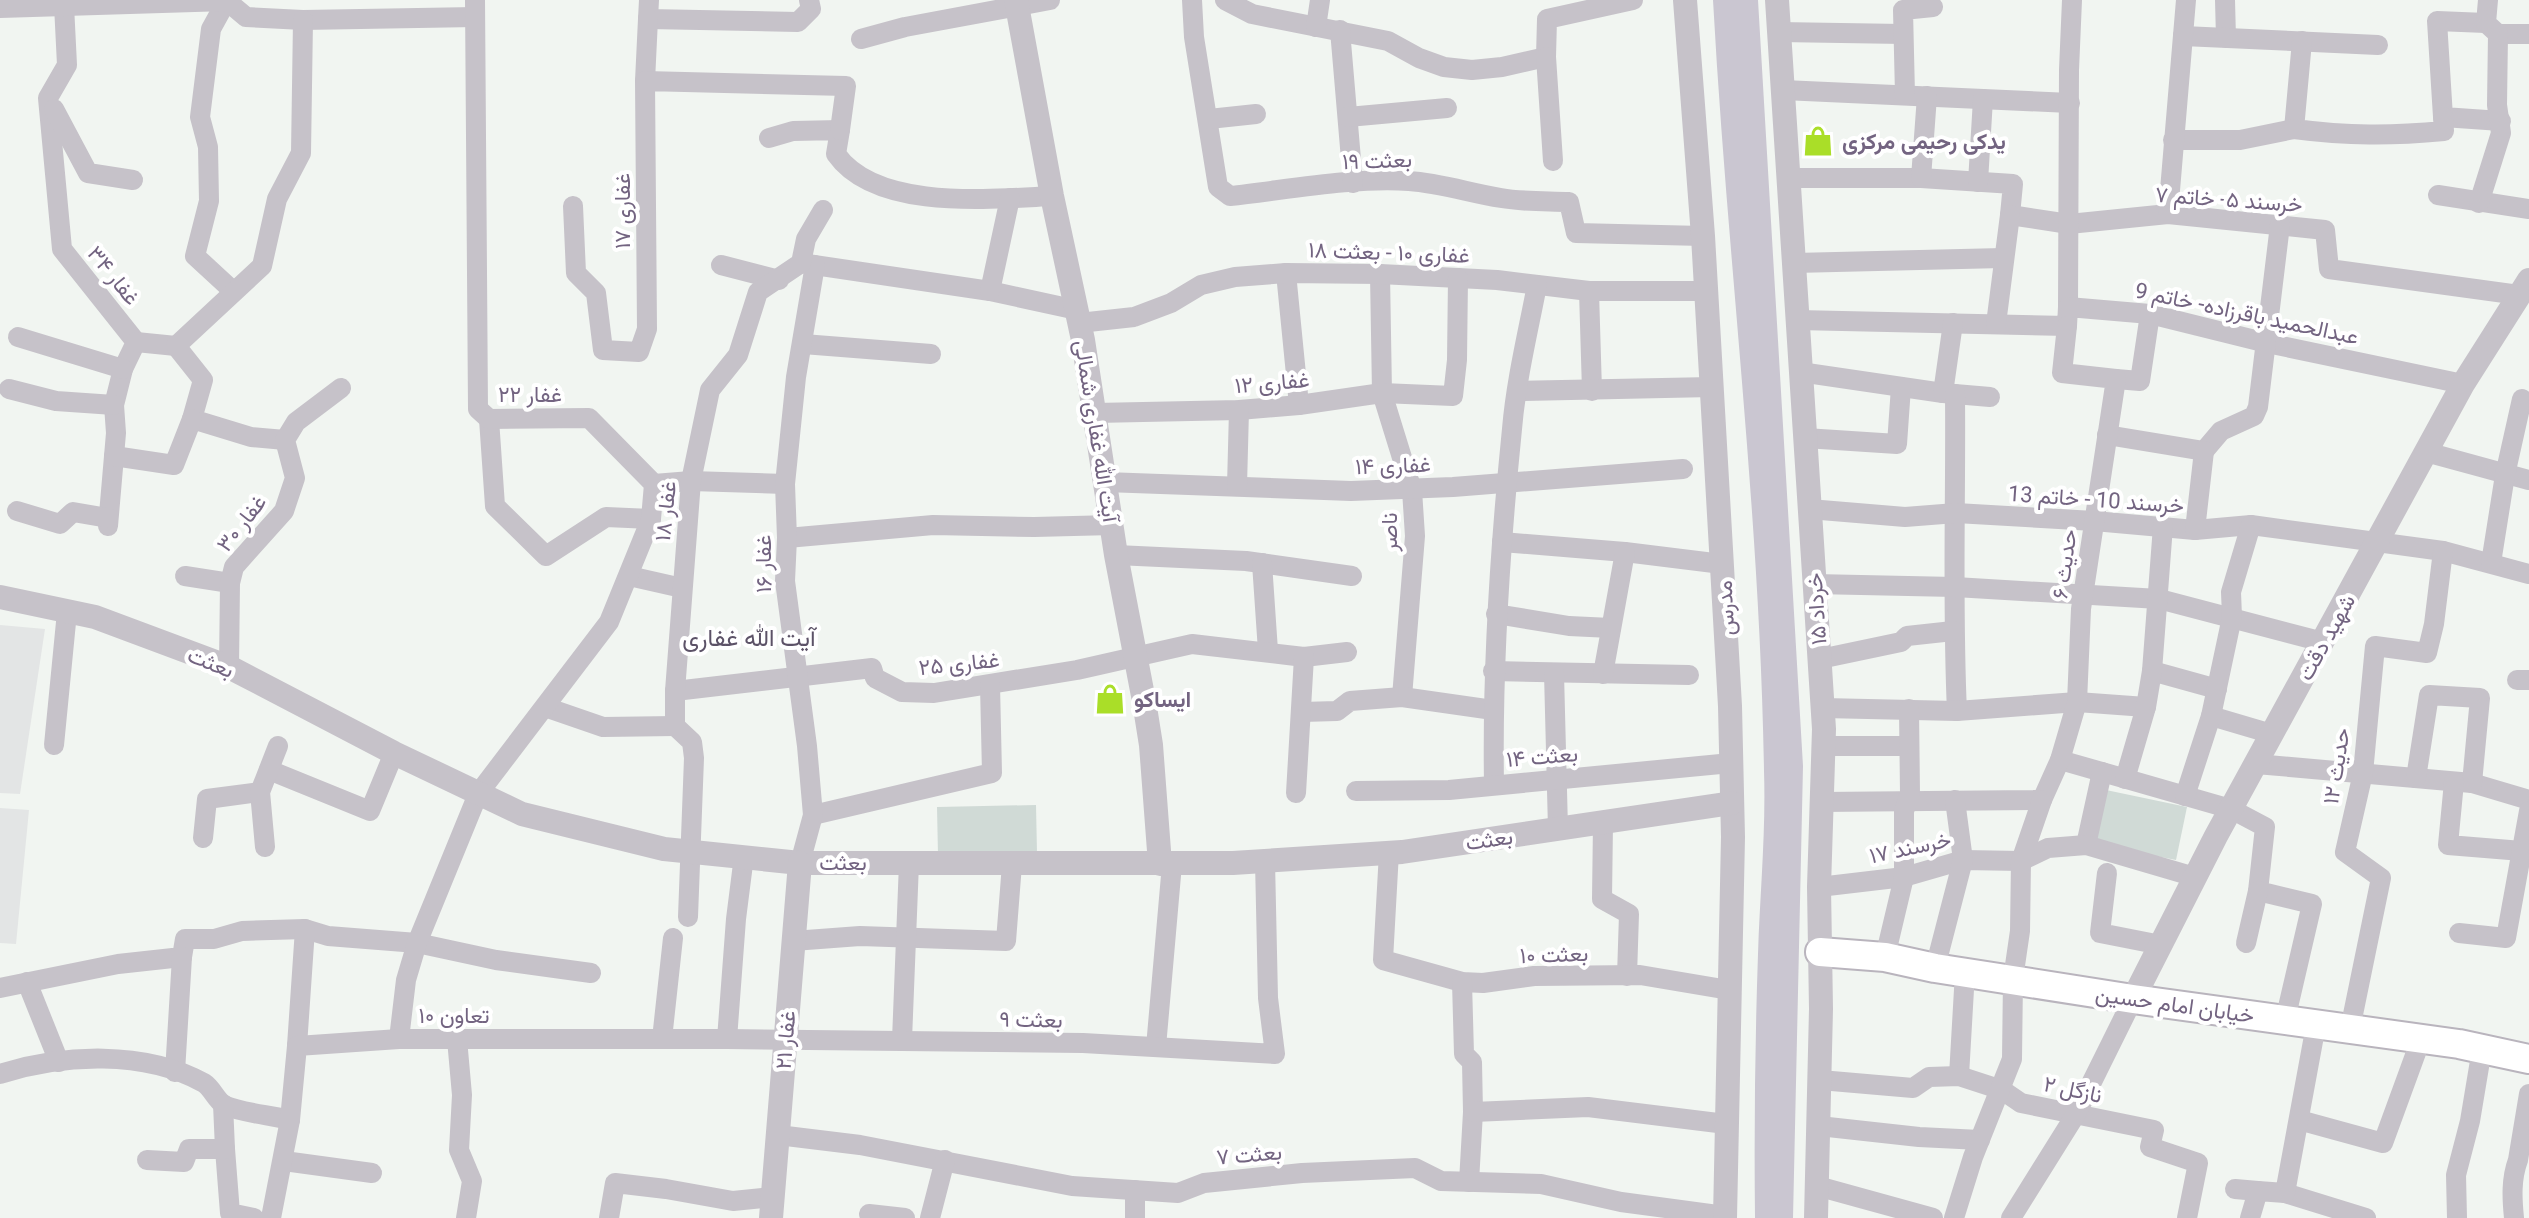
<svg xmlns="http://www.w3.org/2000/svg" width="2529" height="1218" font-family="Roboto,Vazirmatn,sans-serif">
  <rect width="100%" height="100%" fill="#f1f5f1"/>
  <g fill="#e3e5e5">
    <path d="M0,625L45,629L20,794L0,793Z"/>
    <path d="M0,808L29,810L16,944L0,943Z"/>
  </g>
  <g fill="#d0dad6">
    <path d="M2106,790L2187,807L2176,860L2096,844Z"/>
    <path d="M1036,805L1037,853L938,855L937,807Z"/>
  </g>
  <path fill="#cac6d1" d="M1713,0H1758L1803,766L1793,1218H1755C1754,1130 1755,1042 1758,954C1760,893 1766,832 1764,771C1760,513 1727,257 1713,0Z"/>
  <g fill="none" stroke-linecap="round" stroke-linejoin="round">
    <g stroke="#b9b4bd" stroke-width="32">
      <path id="secondary" d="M1820,952L1885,957L1935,968L2133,999L2459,1044L2529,1059"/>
    </g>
    <g stroke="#c6c2c9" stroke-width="20">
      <path d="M227,0L211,29L200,117L208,147L209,201L195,256L233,291"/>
      <path d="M649,0L648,19L798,22L811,9L809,0"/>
      <path d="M1192,0L1194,37L1218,187L1230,196C1286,190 1354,177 1409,181C1440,183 1470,193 1501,198C1523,202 1546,201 1569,202L1576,233L1703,236"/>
      <path d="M1225,0L1252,14L1388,41L1419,58L1444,67L1472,70L1502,67L1546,57L1547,19L1633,0"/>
      <path d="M2225,0L2226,38"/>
      <path d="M64,5L67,65L48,98L62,249L136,342L123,369L114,405L116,433L108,526"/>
      <path d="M0,8L227,1L246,17L303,20L475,17"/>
      <path d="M2486,23L2437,21L2443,117L2501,121"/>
      <path d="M1316,27L1320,0"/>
      <path d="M1340,30L1353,183"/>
      <path d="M1779,32L1903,34"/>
      <path d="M2498,34H2529"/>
      <path d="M2183,36L2378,45"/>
      <path d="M861,39L905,27L1050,0"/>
      <path d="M2302,41L2294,129C2348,136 2391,136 2444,131L2443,117"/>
      <path d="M1546,57L1553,161"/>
      <path d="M645,81L648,19"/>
      <path d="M1783,90L2070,103"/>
      <path d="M1905,95L1903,10L1933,7"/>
      <path d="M54,109L88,173L133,180"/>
      <path d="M1348,117L1447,108"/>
      <path d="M1209,119L1256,114"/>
      <path d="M769,138L793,131L840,130L836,154C876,211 991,199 1052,196"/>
      <path d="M2173,140H2240L2294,129"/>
      <path d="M1788,178H1921L2013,184L2010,215L2069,224L2168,214L2325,230L2329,269L2519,295"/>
      <path d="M1921,178L1927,96"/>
      <path d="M1978,182L1983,99"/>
      <path d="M2438,195L2529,209"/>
      <path d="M2479,203L2501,133L2497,105L2498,34L2486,23L2488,0"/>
      <path d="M573,206L576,273L596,293L603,350L639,352L647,329L645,81L846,86L840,130"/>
      <path d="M2168,214L2186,0"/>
      <path d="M801,263L990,291L1077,310"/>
      <path d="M1794,263L2003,258"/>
      <path d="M721,265L779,280"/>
      <path d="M1286,273L1299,405"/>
      <path d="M1380,274L1382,393L1412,490L1415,536L1402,697"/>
      <path d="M990,291L1010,198"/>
      <path d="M1589,291L1592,391"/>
      <path d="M2068,307L2069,70L2072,0"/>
      <path d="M1797,320L2067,326L2068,307L2150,314L2267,343L2463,384"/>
      <path d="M1079,323L1134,317L1171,303L1201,285L1235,277L1286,273L1380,274L1497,280L1589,291H1706"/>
      <path d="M1996,324L2010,215"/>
      <path d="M18,337L123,369"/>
      <path d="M136,342L176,346"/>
      <path d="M803,344L931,354"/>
      <path d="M1800,372L1943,393L1990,397"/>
      <path d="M2116,379L2140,381L2150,314"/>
      <path d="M9,389L56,401L114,405"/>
      <path d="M1518,391L1712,387"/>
      <path d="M1943,393L1953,323"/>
      <path d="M1955,394C1956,500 1952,606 1957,711"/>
      <path d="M1095,413L1239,410L1299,405L1382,393L1453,396L1457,360L1458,278"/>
      <path d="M489,419L495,506L546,556L606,517L651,519"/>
      <path d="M2107,435L2204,451L2221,431L2254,416L2258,407L2280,225"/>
      <path d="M1805,438L1897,444L1901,387"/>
      <path d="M285,440L251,437L192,419L203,380L176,346L262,266L277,199L301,153L303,20"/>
      <path d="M2426,452L2529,480"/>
      <path d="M114,456L174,465L192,419"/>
      <path d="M1105,482L1351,491L1453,487L1683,469"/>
      <path d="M654,484L691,481L785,484"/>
      <path d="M1237,486L1239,410"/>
      <path d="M1809,509L1905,517L1956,513L2094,521L2195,530L2251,525L2443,551L2529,574"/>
      <path d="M17,511L60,524L73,512L108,518"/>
      <path d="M2195,530L2204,451"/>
      <path d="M787,538L933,525L1034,527L1113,525"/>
      <path d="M1502,542L1625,552L1722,564"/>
      <path d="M1116,555L1246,561L1352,576"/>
      <path d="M1262,563L1268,651"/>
      <path d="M2491,563L2505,475L2522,399"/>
      <path d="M185,576L230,583"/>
      <path d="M629,576L682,588"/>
      <path d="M1814,584L1955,587L2159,599L2323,642"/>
      <path d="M1496,614L1569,626L1611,628"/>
      <path d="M1820,659L1901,642L1907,636L1953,631"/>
      <path d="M229,667L230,583L234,567L284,511L295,478L285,440L296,422L341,388"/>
      <path d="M1493,671L1689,675"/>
      <path d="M2152,671L2217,689"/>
      <path d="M1554,673L1558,829"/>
      <path d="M1603,674L1625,552"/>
      <path d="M2517,680H2529"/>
      <path d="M675,691L872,668L875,678L902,692L934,693L1077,670L1192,644L1304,657L1347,652"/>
      <path d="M545,707L603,727L675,726"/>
      <path d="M1823,708L1957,711L2077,702L2146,707"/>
      <path d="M1302,712L1337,711L1350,701L1402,697L1493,710"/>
      <path d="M2211,716L2272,734"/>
      <path d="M54,745L67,612"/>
      <path d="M1824,746H1909"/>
      <path d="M2060,760L2231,809L2265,827L2258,891L2312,904L2285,1020"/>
      <path d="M2256,764L2472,783L2529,800"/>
      <path d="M269,770L370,811L394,753"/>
      <path d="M2416,778L2429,695L2480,698L2472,783"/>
      <path d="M2125,779L2146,707L2152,671L2163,526"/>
      <path d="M2454,782L2448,845L2522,851"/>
      <path d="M1494,784C1492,665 1500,548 1512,429C1516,381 1528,332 1537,285"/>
      <path d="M1356,791L1449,790L1731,763"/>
      <path d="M1296,793L1304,657"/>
      <path d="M2185,796L2211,716L2232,617L2231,592L2251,525"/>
      <path d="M1821,802L2042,800L2060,760L2077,702L2081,609L2116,379L2062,373L2067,326"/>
      <path d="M813,815L992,773L990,685"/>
      <path d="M1603,823L1602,899L1629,914L1627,976"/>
      <path d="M203,838L207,799L260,792"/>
      <path d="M2086,845L2102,772"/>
      <path d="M265,847L260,792L278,746"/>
      <path d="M1389,852L1383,960L1462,982L1483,983L1534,976L1640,975L1729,990"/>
      <path d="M800,863L813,815L807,746L785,581L787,538L785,484L796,377L815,265"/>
      <path d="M2107,873L2100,933L2161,945"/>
      <path d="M1819,887L1904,877L1963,860L2021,861L2048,848L2086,845L2195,877"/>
      <path d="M688,917L694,758L692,742L675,726V691L691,481L710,390L738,355L758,292L801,263L806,239L823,210"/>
      <path d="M2459,933L2506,938L2529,811"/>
      <path d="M793,941L860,936L1006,941L1012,864"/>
      <path d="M2246,943L2258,891"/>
      <path d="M1885,957L1904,877V811L1910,793L1909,709"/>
      <path d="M1935,968L1963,860L1955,800"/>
      <path d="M27,982L59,1062"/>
      <path d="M1462,982L1464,1054L1472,1062L1473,1112L1469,1182"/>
      <path d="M0,988L118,964L182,957L185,939H214L242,931L305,929L328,936L417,943L496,960L591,973"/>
      <path d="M2350,1029L2381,878L2345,852L2363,773L2375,646L2427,653L2434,624L2443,551"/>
      <path d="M399,1039L406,980L417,943L478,794L609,622L651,519L654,484L589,418L489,419L478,409L475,0"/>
      <path d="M457,1039L462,1095L459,1150L472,1181L466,1218"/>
      <path d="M662,1039L673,938"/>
      <path d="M727,1039L736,919L744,856"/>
      <path d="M902,1040L909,863"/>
      <path d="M297,1046L305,929"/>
      <path d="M1156,1047L1172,864"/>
      <path d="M175,1072L182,957"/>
      <path d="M0,1074C63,1054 144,1050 204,1083C212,1088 216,1100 224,1105C241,1113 272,1115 290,1120"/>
      <path d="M1959,1076L1965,972"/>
      <path d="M1820,1080L1913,1088L1929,1077L1959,1076L2002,1090L2021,1103L2154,1130L2150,1147L2198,1163L2187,1218"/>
      <path d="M1473,1112L1588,1107L1726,1124"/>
      <path d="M2299,1120L2383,1143L2421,1039"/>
      <path d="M1819,1126L1919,1137L1980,1140"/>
      <path d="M778,1135L860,1145L1072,1186L1178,1193L1204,1183L1224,1181L1302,1173L1415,1168L1441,1181L1541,1184L1621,1202L1725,1216"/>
      <path d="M225,1149L230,1213L254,1218"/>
      <path d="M147,1160L184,1162L189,1149H225L223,1104"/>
      <path d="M284,1161L372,1173"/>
      <path d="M1817,1186L1933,1218"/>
      <path d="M2235,1189L2258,1191"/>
      <path d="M1135,1190V1218"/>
      <path d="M2285,1193L2366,1218"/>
      <path d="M869,1214L905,1218"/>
      <path d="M271,1218L290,1120L297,1046L399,1039H727L1083,1043L1275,1054L1268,998L1265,861"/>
      <path d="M609,1218L615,1183L666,1189L733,1201L773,1197"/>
      <path d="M930,1218L945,1160"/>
      <path d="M1954,1218L1973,1157L2012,1059L2013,979L2020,931L2021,861L2042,800"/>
      <path d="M2011,1218L2076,1114L2133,999"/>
      <path d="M2250,1218L2258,1191L2285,1193L2316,1025"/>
      <path d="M2457,1218L2456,1175L2470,1121L2482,1049"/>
      <path d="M2514,1218C2512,1198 2511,1179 2518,1160L2529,1094"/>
    </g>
    <g stroke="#c6c2c9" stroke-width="24">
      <path d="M1016,0L1052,196L1083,340L1116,555L1144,701L1151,745L1160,864"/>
      <path d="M1685,0L1703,236L1730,706L1733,837L1725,1218"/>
      <path d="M1777,0L1824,729L1819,887L1821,1009L1816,1218"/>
      <path d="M0,597L95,617L229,667L394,753L522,814L664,849L800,863H1233L1402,852L1732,803"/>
      <path d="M2133,999L2216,836L2463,384L2529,280"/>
      <path d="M771,1218L800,863"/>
    </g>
    <use href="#secondary" stroke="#fff" stroke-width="28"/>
  </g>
  <defs>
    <g id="shop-bare" transform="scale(2.4)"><path d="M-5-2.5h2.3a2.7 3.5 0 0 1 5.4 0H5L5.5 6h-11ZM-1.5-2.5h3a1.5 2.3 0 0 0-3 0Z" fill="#aade28" stroke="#fff" stroke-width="2.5" paint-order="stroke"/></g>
  </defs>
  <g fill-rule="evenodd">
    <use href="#shop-bare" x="1818" y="141"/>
    <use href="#shop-bare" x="1110" y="699"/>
  </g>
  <g text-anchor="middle" stroke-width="8" stroke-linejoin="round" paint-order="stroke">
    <g font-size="22" font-weight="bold" fill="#736481" stroke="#fff" text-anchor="start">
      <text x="1842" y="149">یدکی رحیمی مرکزی</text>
      <text x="1134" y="707">ایساکو</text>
    </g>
    <g font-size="22" fill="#736481" stroke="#fff">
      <text transform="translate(1377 160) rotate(-2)" y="8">بعثت ۱۹</text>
      <text transform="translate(2229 199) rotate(4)" y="8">خرسند ۵- خاتم ۷</text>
      <text transform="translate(622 211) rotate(-90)" y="8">غفاری ۱۷</text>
      <text transform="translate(1389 252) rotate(2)" y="8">غفاری ۱۰ - بعثت ۱۸</text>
      <text transform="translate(114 275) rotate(51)" y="8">غفار ۳۴</text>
      <text transform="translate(2247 313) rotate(12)" y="8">عبدالحمید باقرزاده- خاتم 9</text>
      <text transform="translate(1272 382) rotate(-5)" y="8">غفاری ۱۲</text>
      <text x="530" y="402">غفار ۲۲</text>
      <text transform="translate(1097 431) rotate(81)" y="8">آیت الله غفاری شمالی</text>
      <text transform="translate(1393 465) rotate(-2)" y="8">غفاری ۱۴</text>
      <text transform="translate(2096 499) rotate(4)" y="8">خرسند 10 - خاتم 13</text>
      <text transform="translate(665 511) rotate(-84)" y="8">غفار ۱۸</text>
      <text transform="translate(241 523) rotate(-52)" y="8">غفار ۳۰</text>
      <text transform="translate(1389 532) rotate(-90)" y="8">ناصر</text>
      <text transform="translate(763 564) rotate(-90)" y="8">غفار ۱۶</text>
      <text transform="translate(2064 564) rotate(-82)" y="8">حدیث ۶</text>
      <text transform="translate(1725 608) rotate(-93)" y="8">مدرس</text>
      <text transform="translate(1816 609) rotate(-94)" y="8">۱۵ خرداد</text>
      <text transform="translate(2326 637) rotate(-61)" y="8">شهید دقت</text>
      <text transform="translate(211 662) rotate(22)" y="8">بعثت</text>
      <text transform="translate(959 663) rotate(-6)" y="8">غفاری ۲۵</text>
      <text transform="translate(1542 756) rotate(-5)" y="8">بعثت ۱۴</text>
      <text transform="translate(2336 766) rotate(-81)" y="8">حدیث ۱۲</text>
      <text transform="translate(1489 839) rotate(-8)" y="8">بعثت</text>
      <text transform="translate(1910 847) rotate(-12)" y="8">خرسند ۱۷</text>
      <text x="843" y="870">بعثت</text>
      <text transform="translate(1554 954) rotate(-2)" y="8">بعثت ۱۰</text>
      <text transform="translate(2175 1004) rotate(8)" y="8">خیابان امام حسین</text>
      <text x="454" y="1023">تعاون ۱۰</text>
      <text transform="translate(1031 1019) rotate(1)" y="8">بعثت ۹</text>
      <text transform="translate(785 1040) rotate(-85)" y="8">غفار ۲۱</text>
      <text transform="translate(2073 1089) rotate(12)" y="8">نازگل ۲</text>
      <text transform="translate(1249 1154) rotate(-5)" y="8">بعثت ۷</text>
    </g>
    <g font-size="24" fill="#5c5267" stroke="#fff">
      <text x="749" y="646">آیت الله غفاری</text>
    </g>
  </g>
</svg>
